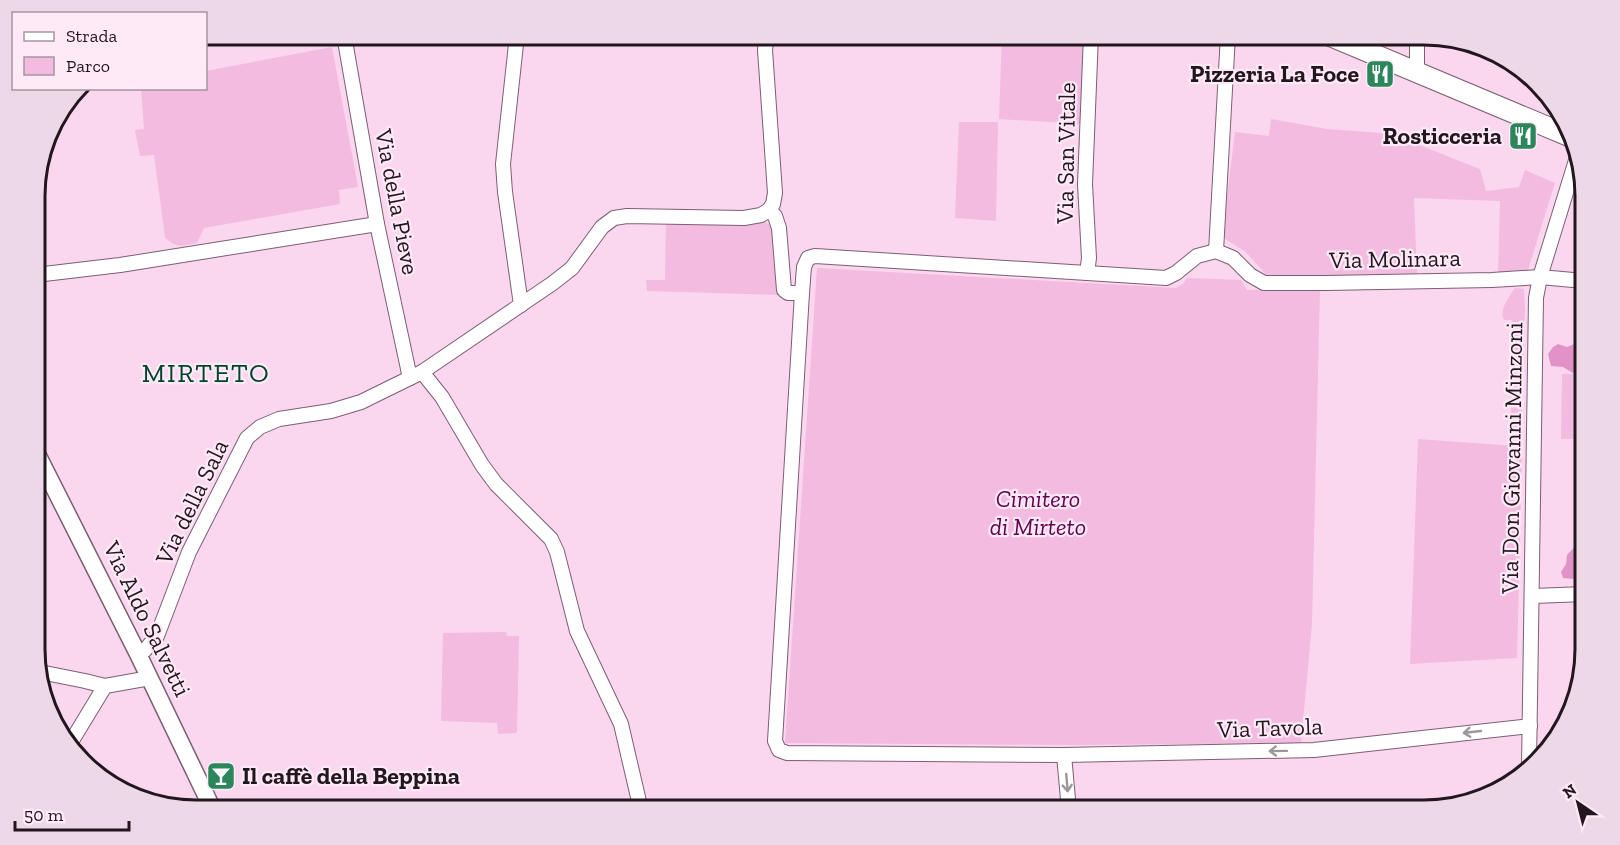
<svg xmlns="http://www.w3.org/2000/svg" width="1620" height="845" font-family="'Zilla Slab',serif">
  <rect width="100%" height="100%" fill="#fad7ee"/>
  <g fill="#f3bbe0">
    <path d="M1002,35H1087L1083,124L999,119Z"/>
    <path d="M332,47L358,187L339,190L340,204L204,228L197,243C182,246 176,249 165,237L154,155L140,156L135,130L144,129L141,89L206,88V71Z"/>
    <path d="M1271,119L1327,129L1407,135L1409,141L1480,169L1486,191L1519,187L1525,170L1555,183L1527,273L1498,275L1500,201L1414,198L1417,276L1269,278L1246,252L1222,237L1235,132L1269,136Z"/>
    <path d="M959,122H998L996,221L955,218Z"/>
    <path d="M666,219L759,220C770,223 773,226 776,237L779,295L647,291L646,280H665Z"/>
    <path d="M817,268L1176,288L1183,284L1187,278L1241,280L1247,290L1320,288L1312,624L1301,743L1070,745L785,743Z"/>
    <path d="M1515,288L1524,289L1525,310L1521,434L1511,433L1512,320H1504C1499,309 1509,297 1515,288Z"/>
    <path d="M1562,374H1585V439H1561Z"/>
    <path d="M1418,439L1515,446L1520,448L1522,452L1517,658L1410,664Z"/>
    <path d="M506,632L507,636H519L517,733L498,734L497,723L441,721L443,633Z"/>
  </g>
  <g fill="#e193c8">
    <path d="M1581,341H1585V370L1576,375L1563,367L1551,366L1548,354L1553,347L1558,344L1567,347Z"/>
    <path d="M1585,520V580L1563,578L1561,572L1566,564L1567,555C1572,549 1582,542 1582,533C1582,529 1581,526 1581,522Z"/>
  </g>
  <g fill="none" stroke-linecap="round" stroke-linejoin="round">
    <g stroke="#7c5f72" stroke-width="16">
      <g id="minor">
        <path d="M344,35L377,224L410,378"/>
        <path d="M517,35L503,164L505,192L521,305"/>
        <path d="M767,35L765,50L775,193L773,204L769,210L775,216L779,228L784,290L788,293H802"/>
        <path d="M1417,35V73"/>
        <path d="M1216,251L1197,256L1176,273L1166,278L815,256L808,258L804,267L802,293L775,741L779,750L787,753L1064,755L1314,750L1530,726"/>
        <path d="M1216,251L1233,258L1250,275L1264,283H1326L1492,280L1540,277L1584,281"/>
        <path d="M1216,251L1228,35"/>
        <path d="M1087,273L1089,258L1085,184L1091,35"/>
        <path d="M44,274L120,265L377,224"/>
        <path d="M1533,596L1585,594"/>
        <path d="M137,653L145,650L157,636L189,552L247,438L260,427L279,419L331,411L361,402L422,372"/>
        <path d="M36,669L40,672L85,681L105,686"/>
        <path d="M68,747L105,686L150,678"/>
        <path d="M1064,755L1069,810"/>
        <path d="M1529,766L1536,298L1540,277L1577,157"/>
        <path d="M641,810L621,724L577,631L557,552L551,539L496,484L482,465L442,397L422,372L553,283L572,268L602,227L614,218L627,216L744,218L761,215L769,210"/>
      </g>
    </g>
    <g stroke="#7c5f72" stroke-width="19">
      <path id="tertiary" d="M35,450L139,656L213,810"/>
    </g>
    <g stroke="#7c5f72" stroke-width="22">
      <path id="secondary" d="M1328,35L1569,136"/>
    </g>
    <use href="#minor" stroke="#fff" stroke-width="14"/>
    <use href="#tertiary" stroke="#fff" stroke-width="16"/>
    <use href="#secondary" stroke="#fff" stroke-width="20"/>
  </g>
  <defs><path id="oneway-shaft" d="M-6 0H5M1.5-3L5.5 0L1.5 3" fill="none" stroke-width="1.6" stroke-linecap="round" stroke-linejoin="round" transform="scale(1.5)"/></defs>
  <g stroke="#9c979a">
    <use href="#oneway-shaft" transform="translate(1472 732) rotate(174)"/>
    <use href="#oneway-shaft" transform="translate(1278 751) rotate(179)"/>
    <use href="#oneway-shaft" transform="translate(1067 783) rotate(85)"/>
  </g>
  <defs>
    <g id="restaurant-square" transform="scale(1.5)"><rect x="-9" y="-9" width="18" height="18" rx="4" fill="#2c865c" stroke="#fee9f7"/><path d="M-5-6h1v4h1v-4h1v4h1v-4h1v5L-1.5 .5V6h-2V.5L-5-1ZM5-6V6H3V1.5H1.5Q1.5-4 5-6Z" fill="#fff"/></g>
    <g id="bar-square" transform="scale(1.5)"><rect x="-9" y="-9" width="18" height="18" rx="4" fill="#2c865c" stroke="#fee9f7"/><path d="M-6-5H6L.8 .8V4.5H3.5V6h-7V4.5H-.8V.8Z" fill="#fff"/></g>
  </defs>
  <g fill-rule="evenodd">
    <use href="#restaurant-square" x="1380" y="74"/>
    <use href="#restaurant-square" x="1523" y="136"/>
    <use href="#bar-square" x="221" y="776"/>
  </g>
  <g text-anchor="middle" stroke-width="4.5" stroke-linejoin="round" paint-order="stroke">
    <g font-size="24" font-weight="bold" fill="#23171f" stroke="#fee9f7" text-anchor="end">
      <text x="1359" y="82">Pizzeria La Foce</text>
      <text x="1502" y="144">Rosticceria</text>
      <text x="242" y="784" text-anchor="start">Il caffè della Beppina</text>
    </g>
    <g font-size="24" fill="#23171f" stroke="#fee9f7">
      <text transform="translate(1066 153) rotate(-89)" y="8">Via San Vitale</text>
      <text transform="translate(397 202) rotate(79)" y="8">Via della Pieve</text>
      <text transform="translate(1395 259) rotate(-1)" y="8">Via Molinara</text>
      <text transform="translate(1512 458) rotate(-89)" y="8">Via Don Giovanni Minzoni</text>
      <text transform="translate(192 502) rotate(-64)" y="8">Via della Sala</text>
      <text transform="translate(147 619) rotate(64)" y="8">Via Aldo Salvetti</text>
      <text transform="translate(1270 728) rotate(-2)" y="8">Via Tavola</text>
    </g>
    <g font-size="24" font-style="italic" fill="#62014e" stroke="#fee9f7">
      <text x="1038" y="507">Cimitero<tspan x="1038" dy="28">di Mirteto</tspan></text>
    </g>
    <g font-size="27" letter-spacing="1.5" fill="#00452a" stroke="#fee9f7">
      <text x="206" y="382">MIRTETO</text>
    </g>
  </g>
  <path d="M0 0H1620V845H0ZM196 45H1424A151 151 0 0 1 1575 196V649A151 151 0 0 1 1424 800H196A151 151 0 0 1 45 649V196A151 151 0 0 1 196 45Z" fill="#ecd8e6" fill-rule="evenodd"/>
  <path fill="none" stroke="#23171f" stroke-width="3" d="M196 45H1424A151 151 0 0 1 1575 196V649A151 151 0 0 1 1424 800H196A151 151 0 0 1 45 649V196A151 151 0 0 1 196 45Z"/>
  <rect x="12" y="12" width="195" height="78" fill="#fee9f7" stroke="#a695a1" stroke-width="1.5"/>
  <rect x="24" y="32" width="30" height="9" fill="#ffffff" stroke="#a695a1" stroke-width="1.5"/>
  <text x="66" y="42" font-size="18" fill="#23171f">Strada</text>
  <rect x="24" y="57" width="30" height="18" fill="#f3bbe0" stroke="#a695a1" stroke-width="1.5"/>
  <text x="66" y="72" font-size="18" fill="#23171f">Parco</text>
  <g transform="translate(1578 803) rotate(325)" stroke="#fee9f7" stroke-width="4.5" paint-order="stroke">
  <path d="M0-4.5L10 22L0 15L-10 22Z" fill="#23171f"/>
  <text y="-9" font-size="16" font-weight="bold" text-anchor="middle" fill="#23171f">N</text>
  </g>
  <path d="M15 821v9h114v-9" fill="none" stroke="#23171f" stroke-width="3"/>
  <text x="24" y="821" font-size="18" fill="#23171f" stroke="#fee9f7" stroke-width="4.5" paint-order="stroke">50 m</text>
</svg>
